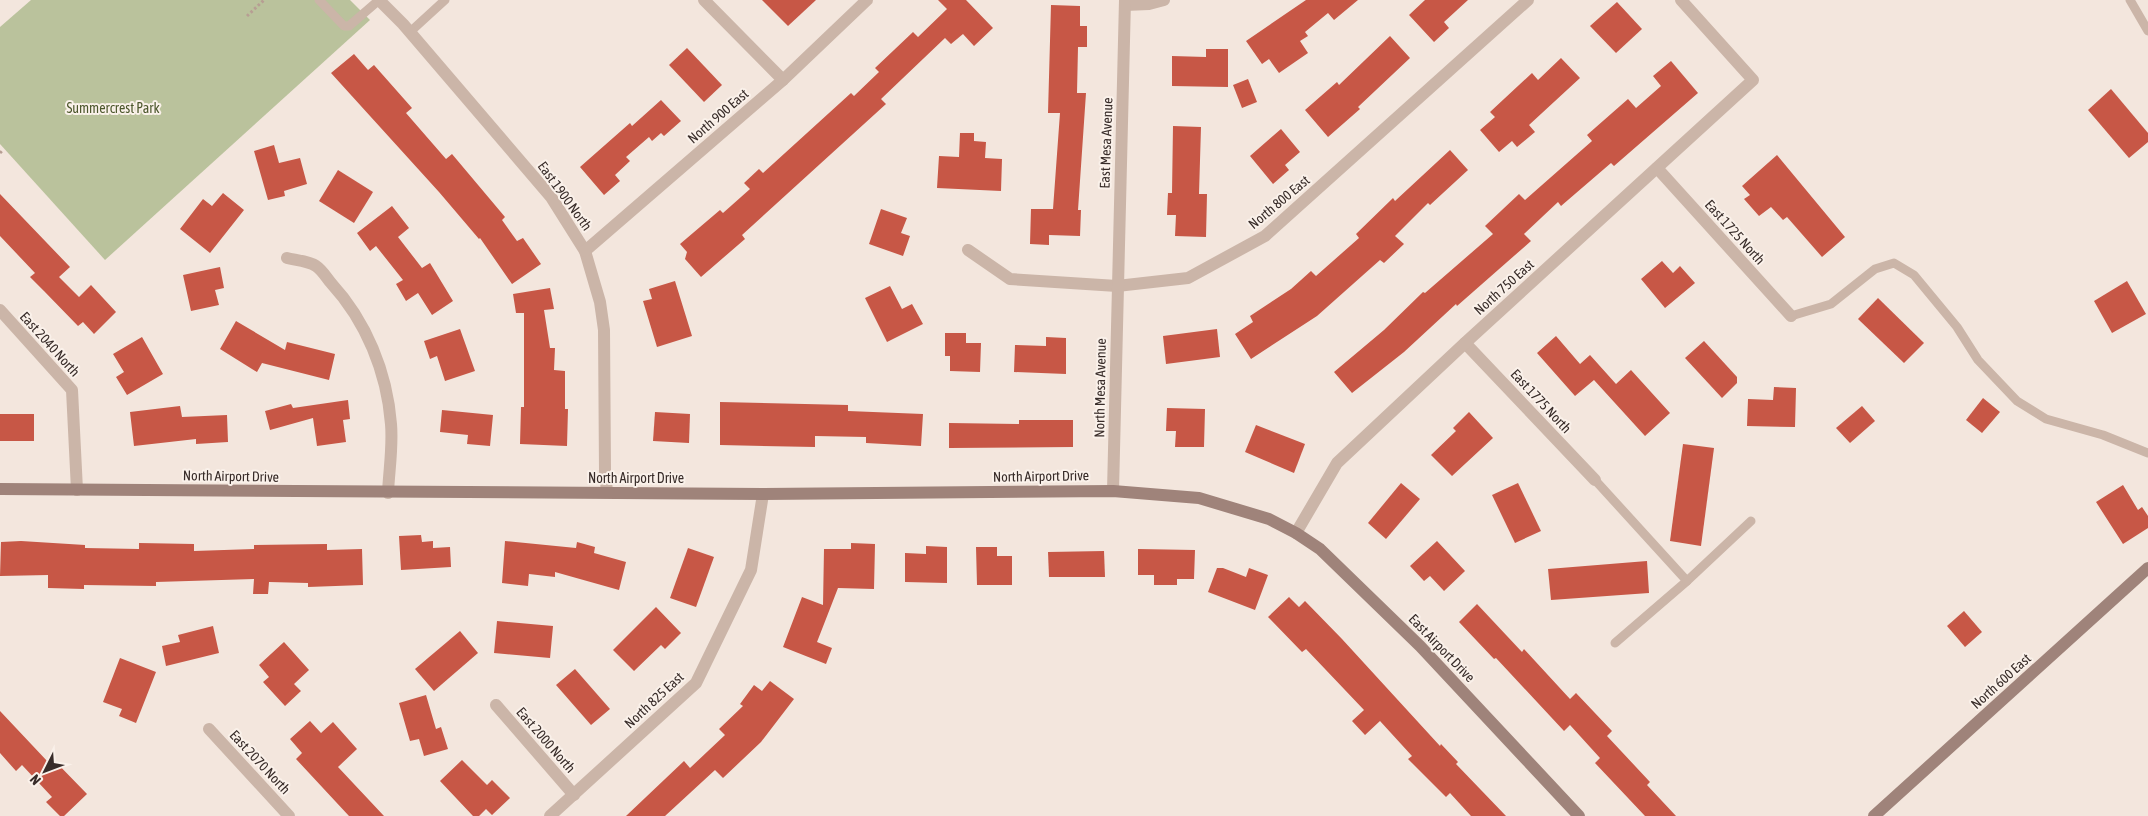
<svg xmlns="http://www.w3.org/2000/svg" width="2148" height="816" font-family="'Asap Condensed',sans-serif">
  <rect width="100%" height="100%" fill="#f3e6dd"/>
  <path fill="#bac29c" d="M31,0H350L370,20L105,260L0,144V27Z"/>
  <g fill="#c75746">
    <path d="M762,0H816L788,26Z"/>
    <path d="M938,0H966L993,28L974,46L963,34L951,44L945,38L881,99L886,104L742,235L745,239L701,277L685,259L687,252L680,244L720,210L723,213L750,189L744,183L759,169L763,173L851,93L854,96L879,72L875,68L913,32L918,37L947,9Z"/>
    <path d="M1306,0H1358L1334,20L1328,13L1305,32L1308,36L1300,41L1308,53L1279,73L1269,59L1262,64L1246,41Z"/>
    <path d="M1425,0H1468L1444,22L1449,28L1434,42L1409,15Z"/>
    <path d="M1617,2L1642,29L1616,53L1590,26Z"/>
    <path d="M1051,5L1080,6V26H1087V47H1078L1077,93H1086L1078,210H1081L1080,236L1049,235V245L1030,244L1031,209H1053L1060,113H1048Z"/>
    <path d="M1390,36L1410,58L1358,107L1360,109L1328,137L1305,110L1337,82L1339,85Z"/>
    <path d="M687,48L722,85L704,102L669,65Z"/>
    <path d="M1206,49H1228V87L1172,86V56L1206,57Z"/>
    <path d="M354,54L368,70L374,65L412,108L406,113L446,159L452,154L505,217L502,220L517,241L523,238L541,264L512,284L480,238L479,239L439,192L331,73Z"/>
    <path d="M1561,58L1580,78L1529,125L1535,132L1517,147L1512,141L1499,152L1480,130L1495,117L1490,112L1532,73L1538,80Z"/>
    <path d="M1671,61L1698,93L1614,166L1611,163L1561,206L1558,202L1524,234L1531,241L1457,306L1456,304L1404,352L1352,393L1334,372L1384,330L1423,292L1425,293L1493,234L1485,226L1519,194L1525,200L1592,141L1587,135L1628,99L1636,108L1661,86L1653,76Z"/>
    <path d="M1248,79L1257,102L1242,108L1233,85Z"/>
    <path d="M2111,89L2148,133V142L2129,158L2088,110Z"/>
    <path d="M661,100L681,121L664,136L661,133L652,141L649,137L626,157L630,161L615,175L620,181L604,195L580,167L630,123L632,126Z"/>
    <path d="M1173,126L1201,127L1199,194H1207L1206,237L1175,236L1176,215H1167L1168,193H1172Z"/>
    <path d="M1281,129L1300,152L1285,165L1289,170L1273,184L1250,156Z"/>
    <path d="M960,133H974V141L986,142L985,158L1002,159L1001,191L937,188L939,156L959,157Z"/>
    <path d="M274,145L279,163L300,158L307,184L284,191L285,196L268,200L254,151Z"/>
    <path d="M1450,150L1468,170L1430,205L1428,203L1395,236L1404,244L1384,263L1380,260L1317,316L1251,359L1235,334L1253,322L1250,316L1291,289L1311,271L1316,276L1359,238L1356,234L1393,198L1395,201Z"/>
    <path d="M1777,155L1845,237L1822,257L1787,217L1783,220L1771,207L1759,216L1744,199L1750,195L1742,186Z"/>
    <path d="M338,170L373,192L354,223L319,201Z"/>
    <path d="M223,193L244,210L210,253L180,229L203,199L212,206Z"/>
    <path d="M0,194L70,267L59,277L79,297L91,285L116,312L94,334L83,322L78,326L44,291L30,277L35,273L0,236Z"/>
    <path d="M392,206L409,228L398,237L422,268L430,263L453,301L432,315L418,293L406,301L396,284L403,280L376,246L370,251L357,233Z"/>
    <path d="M881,209L907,218L901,233L910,236L903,256L869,244Z"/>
    <path d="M1662,261L1673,273L1680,266L1695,283L1665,308L1641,279Z"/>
    <path d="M220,267L224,288L215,290L219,305L191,311L183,275Z"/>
    <path d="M675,281L692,336L657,347L643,301L652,299L649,289Z"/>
    <path d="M2127,281L2146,314L2112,333L2094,301Z"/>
    <path d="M890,286L902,309L912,304L923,324L887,342L865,298Z"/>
    <path d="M550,288L554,309L544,310L550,348H555L554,370L565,371V409H568L567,446L520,444L521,407H524V313H516L513,294Z"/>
    <path d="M1878,298L1924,343L1904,363L1858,319Z"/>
    <path d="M236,321L285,350L287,342L335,354L329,380L262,363L257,372L220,349Z"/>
    <path d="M460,329L475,371L445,381L437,356L430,359L424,341Z"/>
    <path d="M1217,329L1220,357L1166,364L1163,336Z"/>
    <path d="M945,333H966V343H981L980,372L950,371V356H945Z"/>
    <path d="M1556,336L1580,364L1590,355L1616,384L1631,370L1670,413L1645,436L1594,380L1575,396L1537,353Z"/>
    <path d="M142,337L163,374L127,395L116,377L124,372L113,354Z"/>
    <path d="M1046,337L1066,338V374L1014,372L1015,345L1046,346Z"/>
    <path d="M1704,341L1737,377V383L1722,398L1685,358Z"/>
    <path d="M1774,387L1796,388L1795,427L1747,426L1748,399L1773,400Z"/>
    <path d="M1983,398L2000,412L1982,433L1966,420Z"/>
    <path d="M348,400L350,419L343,420L346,442L317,446L313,418L270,430L265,411L291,404L293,408Z"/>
    <path d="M720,402L848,405V411L923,414L921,446L866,443V437L815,436V447L720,445Z"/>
    <path d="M180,406L182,417L227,415L228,442L196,444V439L134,446L130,412Z"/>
    <path d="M1862,406L1875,421L1850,443L1836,428Z"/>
    <path d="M1167,408L1205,409L1204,447H1175L1176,431H1166Z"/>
    <path d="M442,410L493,415L490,446L467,444L468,435L440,432Z"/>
    <path d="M655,412L690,414L689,443L653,441Z"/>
    <path d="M1469,412L1493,438L1452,476L1431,455L1456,431L1453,428Z"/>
    <rect x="0" y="414" width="34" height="27"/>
    <path d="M1019,420H1073V447L949,448V423L1019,424Z"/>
    <path d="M1256,425L1305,444L1294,473L1245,452Z"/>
    <path d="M1683,444L1714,448L1701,546L1670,541Z"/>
    <path d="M1401,483L1420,499L1386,539L1368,523Z"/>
    <path d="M1518,483L1541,531L1515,543L1492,495Z"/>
    <path d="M2123,485L2138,510L2142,507L2148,516V528L2123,544L2096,502Z"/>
    <path d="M421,535L422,542L433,541V548L450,547L451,567L401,570L399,536Z"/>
    <path d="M21,541L85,545V548L139,549V543L194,544V551L254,549V545L327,544V550L362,549L363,585L308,587V583L269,582L268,594H253L254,579L156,582V586L84,585V589L48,588V575L0,576L1,542Z"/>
    <path d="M505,541L576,548L577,542L595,547L594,553L626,562L619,590L555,572V577L529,574L528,586L502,583Z"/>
    <path d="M1437,541L1465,571L1444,591L1430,576L1424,581L1410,566Z"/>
    <path d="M851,543L875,544L874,589L838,588L817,642L832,648L826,664L783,647L802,597L823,605L824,549H851Z"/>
    <path d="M926,546L947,547V583L905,582V553L926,554Z"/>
    <path d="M976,547H997V556H1012V585H977Z"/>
    <path d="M688,548L714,557L696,607L670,598Z"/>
    <path d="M1138,549L1195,550L1194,579H1177V585H1154V575H1138Z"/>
    <path d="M1104,551L1105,577H1049L1048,552Z"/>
    <path d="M1647,561L1649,593L1551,600L1548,569Z"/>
    <path d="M1217,568H1223L1246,577L1249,568L1268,575L1255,610L1208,592Z"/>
    <path d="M1289,597L1299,607L1305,601L1342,639L1440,746L1441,744L1458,762L1456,764L1506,816H1471L1450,793L1446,797L1408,759L1412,756L1380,721L1365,735L1352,721L1364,710L1306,649L1302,652L1268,617Z"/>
    <path d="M1477,604L1522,652L1524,649L1570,699L1576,693L1612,731L1607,736L1650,782L1647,785L1676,816H1645L1595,763L1600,758L1570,725L1564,731L1496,658L1494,659L1459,622Z"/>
    <path d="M656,607L681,633L665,649L661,645L634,671L613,650Z"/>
    <path d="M1964,611L1982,632L1965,647L1947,626Z"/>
    <path d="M497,621L553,626L550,658L494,653Z"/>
    <path d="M213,626L219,653L166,666L162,646L180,642L178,635Z"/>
    <path d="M460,631L478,653L434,691L415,669Z"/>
    <path d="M284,642L309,670L294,684L301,691L285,706L263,682L269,677L259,665Z"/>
    <path d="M120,658L156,672L136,723L119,716L122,709L103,702Z"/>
    <path d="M575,669L610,709L591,725L556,685Z"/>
    <path d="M770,681L794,699L761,742L723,778L715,770L665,816H626L684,761L690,768L725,735L719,729L743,706L740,704L754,685L762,691Z"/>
    <path d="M426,695L436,729L441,727L448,749L424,756L419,739L410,741L399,703Z"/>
    <path d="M0,711L48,762L52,758L87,794L64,816H60L46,802L52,797L22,765L16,771L0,753Z"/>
    <path d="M310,721L321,733L333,722L357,749L338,767L384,816H349L296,759L302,753L290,739Z"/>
    <path d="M462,760L487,785L492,780L510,798L492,815L486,809L479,816H473L440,781Z"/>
  </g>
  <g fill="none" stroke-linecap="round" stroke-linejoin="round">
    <g stroke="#b79e93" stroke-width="3" stroke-dasharray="2.5 2.5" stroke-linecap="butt">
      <path d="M247,16L264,0"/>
      <path d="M0,153L3,150"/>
    </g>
    <g stroke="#cbb5a8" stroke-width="9">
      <path d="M319,0L344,26H349L379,0"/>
      <path d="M2130,0L2148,31"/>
      <path d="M410,32L445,0"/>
      <path d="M1791,316L1831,304L1875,269L1894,263L1914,275L1957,327L1978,360L2017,401L2046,419L2103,435L2148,453"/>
      <path d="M1595,480L1687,581L1615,643"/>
      <path d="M1687,581L1751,521"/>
    </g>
    <g stroke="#cbb5a8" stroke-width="12">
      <path d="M379,0L403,24L551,197L585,251L600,302L604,330L605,471L607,492"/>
      <path d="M704,0L783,80"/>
      <path d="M1125,5L1149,4L1164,0"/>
      <path d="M1657,168L1791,316"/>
      <path d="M968,250L1010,279L1117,286L1188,278L1265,236L1528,0"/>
      <path d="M585,251L783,80L867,0"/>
      <path d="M287,258C295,260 309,261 316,266C322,270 326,277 331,283C366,321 387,372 391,424C393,447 389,470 388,493"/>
      <path d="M0,310L72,390L77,490"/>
      <path d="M1465,343L1595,480"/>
      <path d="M1113,491L1125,0"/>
      <path d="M1296,533L1337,463L1465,343L1753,80L1681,0"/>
      <path d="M496,705L574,795"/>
      <path d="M209,729L289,816"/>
      <path d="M550,816L696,683L751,570L763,494"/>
    </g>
    <g stroke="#9f837a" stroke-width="12">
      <path d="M0,489L763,494L1113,491L1199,498L1269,519L1296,533L1320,549L1420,646L1579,816"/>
      <path d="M1874,816L2148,568"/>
    </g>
  </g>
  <g text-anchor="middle" stroke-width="4" stroke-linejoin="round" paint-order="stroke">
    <g font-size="14" fill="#4c572c" stroke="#faf1ea">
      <text x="113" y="113">Summercrest Park</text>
    </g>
    <g font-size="14" fill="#382c29" stroke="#faf1ea">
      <text transform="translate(718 116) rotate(-41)" y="5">North 900 East</text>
      <text transform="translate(1106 143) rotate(-88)" y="5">East Mesa Avenue</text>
      <text transform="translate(565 196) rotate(54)" y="5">East 1900 North</text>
      <text transform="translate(1279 202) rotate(-40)" y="5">North 800 East</text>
      <text transform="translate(1735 232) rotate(48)" y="5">East 1725 North</text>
      <text transform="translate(1504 287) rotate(-42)" y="5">North 750 East</text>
      <text transform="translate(50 344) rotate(48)" y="5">East 2040 North</text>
      <text transform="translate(1100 388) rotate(-89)" y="5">North Mesa Avenue</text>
      <text transform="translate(1541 401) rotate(47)" y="5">East 1775 North</text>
      <text transform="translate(231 476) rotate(1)" y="5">North Airport Drive</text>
      <text transform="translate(1041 476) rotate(-1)" y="5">North Airport Drive</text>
      <text x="636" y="483">North Airport Drive</text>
      <text transform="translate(1442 648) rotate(46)" y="5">East Airport Drive</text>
      <text transform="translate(2001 681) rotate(-42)" y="5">North 600 East</text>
      <text transform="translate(654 700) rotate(-43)" y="5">North 825 East</text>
      <text transform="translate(546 740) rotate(49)" y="5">East 2000 North</text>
      <text transform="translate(260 762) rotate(47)" y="5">East 2070 North</text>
    </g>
  </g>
  <g transform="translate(45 771) rotate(228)" stroke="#faf1ea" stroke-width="4" paint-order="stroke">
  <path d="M0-4L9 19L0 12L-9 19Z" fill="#382c29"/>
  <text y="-8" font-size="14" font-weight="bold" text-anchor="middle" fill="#382c29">N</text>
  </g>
</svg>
